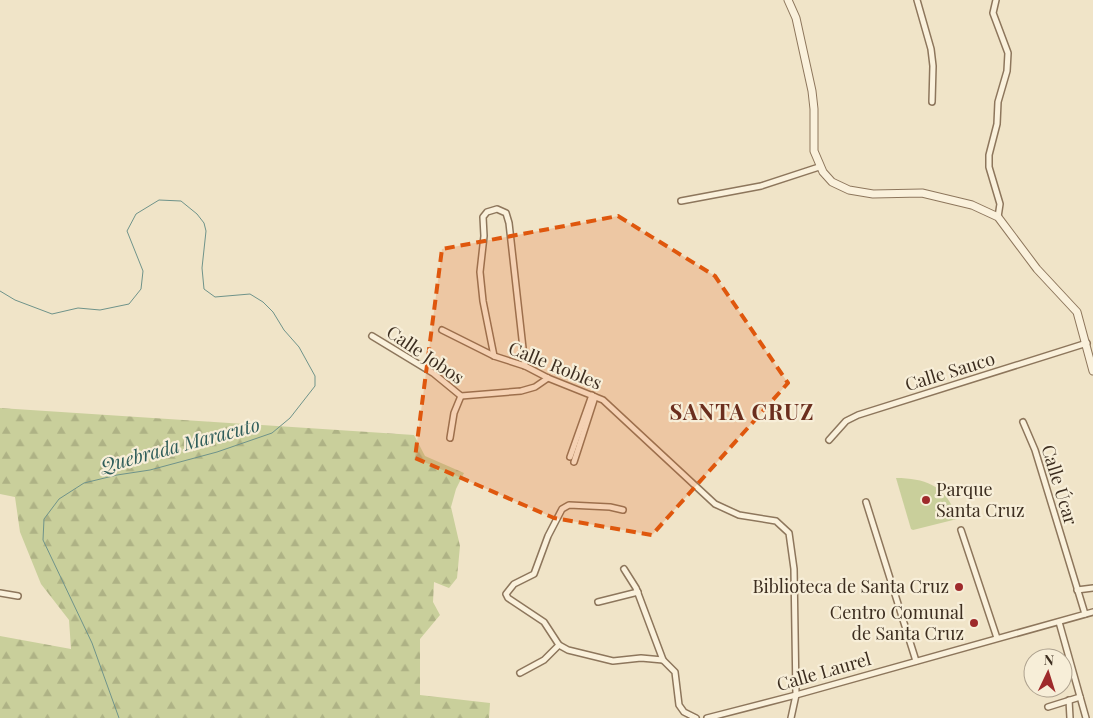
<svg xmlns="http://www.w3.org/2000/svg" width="1093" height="718" font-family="'Playfair Display',serif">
  <defs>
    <pattern id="forest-firs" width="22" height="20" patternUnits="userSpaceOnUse" patternTransform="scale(1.25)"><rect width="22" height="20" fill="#c9cf9b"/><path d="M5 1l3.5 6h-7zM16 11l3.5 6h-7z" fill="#aeb285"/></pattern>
  </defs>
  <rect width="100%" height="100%" fill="#f0e4c8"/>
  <path fill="url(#forest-firs)" d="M0,408L414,435L425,456L464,473L456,489L451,507L460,546L457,578L449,588L434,582L433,602L440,615L420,639V695L490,703L489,718H0V636L71,649L69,620L41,584L20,532L15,497L0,494Z"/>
  <path fill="#c9cf9b" d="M896,478C928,478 948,488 957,519L913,530L911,529Z"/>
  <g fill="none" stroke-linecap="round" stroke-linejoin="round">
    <path stroke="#6f938a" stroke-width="1" d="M0,291L15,300L52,314L78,308L100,310L129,304L141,289L143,271L127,231L136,214L159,200L181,201L197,214L204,223L206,231L202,268L204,289L215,297L250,294L263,302L273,312L284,330L299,347L315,376V386L290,418L272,433L217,452L150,470L117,475L84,483L59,499L44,519L43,540L92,643L119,718"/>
    <g stroke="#8d765c" stroke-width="8">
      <g id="minor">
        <path d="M917,0L931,49L933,66L932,102"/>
        <path d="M996,0L993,13L1008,53L1007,71L998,102L997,124L989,155V167L1000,204L998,217"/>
        <path d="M681,201L761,186L819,167"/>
        <path d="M442,330L494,356L525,366L548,378L603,400L715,504L739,515L776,521L789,533L794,569L796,695L791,718"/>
        <path d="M372,336L433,373L461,396L521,391L535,387L548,378"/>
        <path d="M494,356L483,301L480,272L484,236L483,217L487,212L497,209L506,213L509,223L525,366"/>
        <path d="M1023,422L1035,450L1085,614"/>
        <path d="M450,438L454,413L461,396"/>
        <path d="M829,440L846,421L858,415L1087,343"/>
        <path d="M570,457L592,395"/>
        <path d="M574,462L595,397"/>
        <path d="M866,502L916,661"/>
        <path d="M623,510L610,507L569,505L562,509L548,536L534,574L514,584L506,594L508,598L544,622L559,645L568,650L613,661L641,658L663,660L675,672L679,705L684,712L696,718"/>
        <path d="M961,530L997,638"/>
        <path d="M624,569L636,588L663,660"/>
        <path d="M1077,590L1093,588"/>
        <path d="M0,593L18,596"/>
        <path d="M598,602L638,592"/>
        <path d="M1059,622L1086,718"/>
        <path d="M520,673L544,660L559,645"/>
        <path d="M1069,700L1070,718"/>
        <path d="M1048,707L1080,697"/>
        <path d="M707,718L796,695L1093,612"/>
      </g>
    </g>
    <g stroke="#8d765c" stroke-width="9">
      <path id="tertiary" d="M788,0L796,18L812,91L814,109V151L823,172L832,182L849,190L873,194L922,193L972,205L998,217L1037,269L1077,312L1093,371"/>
    </g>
    <use href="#minor" stroke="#faf1dc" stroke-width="5"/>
    <use href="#tertiary" stroke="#faf1dc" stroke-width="7"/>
  </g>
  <path fill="#df570d" fill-opacity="0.2" stroke="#df570d" stroke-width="4" stroke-dasharray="10 6" stroke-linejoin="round" d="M618,216L715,276L788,383L652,535L554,518L415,458L442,249Z"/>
  <g fill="#9e2a2b" stroke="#f7eed8" stroke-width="2">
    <circle cx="926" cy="500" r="5"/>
    <circle cx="959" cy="587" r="5"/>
    <circle cx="974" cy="623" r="5"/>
  </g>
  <g text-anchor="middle" stroke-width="4.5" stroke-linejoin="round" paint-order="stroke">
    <g font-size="18" fill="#3d2e20" stroke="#f7eed8">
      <text transform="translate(425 355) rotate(34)" y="6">Calle Jobos</text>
      <text transform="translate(555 366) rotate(22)" y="6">Calle Robles</text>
      <text transform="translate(950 372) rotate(-17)" y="6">Calle Sauco</text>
      <text transform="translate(1059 485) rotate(73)" y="6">Calle Úcar</text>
      <text transform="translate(824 672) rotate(-16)" y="6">Calle Laurel</text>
    </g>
    <g font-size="18" fill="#3d2e20" stroke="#f7eed8" text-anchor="end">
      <text x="936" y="496" text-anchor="start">Parque<tspan x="936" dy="21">Santa Cruz</tspan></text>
      <text x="949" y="593">Biblioteca de Santa Cruz</text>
      <text x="964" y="619">Centro Comunal<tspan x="964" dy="21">de Santa Cruz</tspan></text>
    </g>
    <g font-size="19" font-style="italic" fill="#2f5d5a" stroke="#f7eed8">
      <text transform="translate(180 445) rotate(-15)" y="7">Quebrada Maracuto</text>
    </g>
    <g font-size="22" font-weight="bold" letter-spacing="1" fill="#6b2e1e" stroke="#f7eed8">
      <text x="742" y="420">SANTA CRUZ</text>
    </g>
  </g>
  <g transform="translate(1048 673) rotate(4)"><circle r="24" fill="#f7eed8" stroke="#ada18e"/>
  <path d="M0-4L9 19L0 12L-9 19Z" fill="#9e2a2b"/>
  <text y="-8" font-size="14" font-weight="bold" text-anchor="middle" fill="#3d2e20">N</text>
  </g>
</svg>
